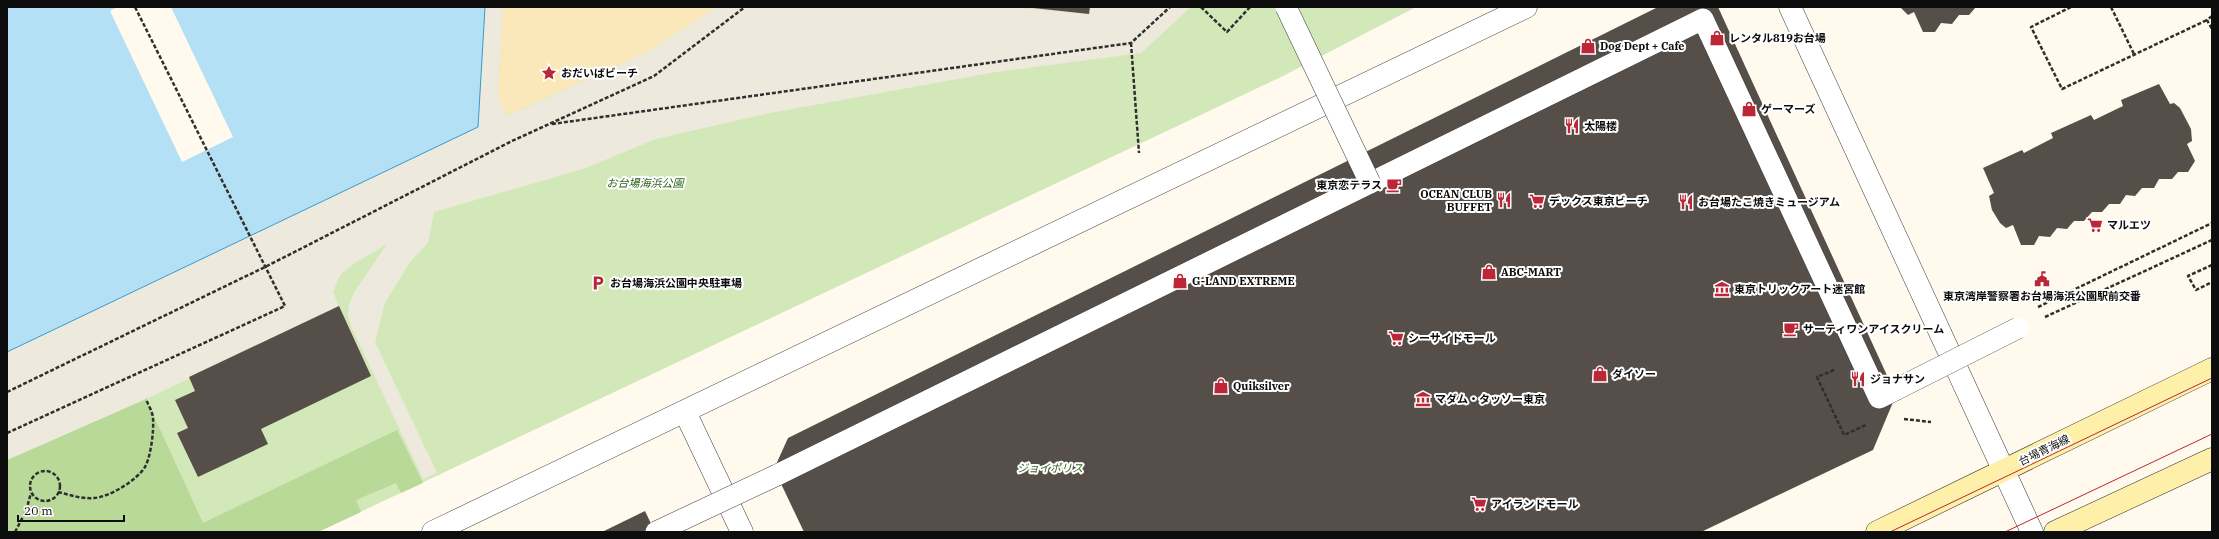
<svg xmlns="http://www.w3.org/2000/svg" width="2219" height="539" font-family="'IBM Plex Serif','Noto Sans JP',serif">
  <rect width="100%" height="100%" fill="#fffaed"/>
  <path fill="#d3e8b8" d="M485,7H1416L1283,76L318,532H7V352L478,127Z"/>
  <path fill="#b8d997" d="M146,399L203,523L397,430L423,483L401,493L396,483L356,500L361,512L318,532H7V460Z"/>
  <path fill="#fae8ba" d="M503,7H717L649,51L506,116L498,95Z"/>
  <path fill="#eee9dd" d="M485,7H503L498,95L507,116L649,51L717,7H1011L1089,14L1090,7H1191L1141,53L996,72L770,113L656,139L583,169L434,212L428,243L410,262L385,303L375,342L437,473L423,479L352,328L348,316L349,304L355,291L387,244L355,263L340,275L333,292L339,306L146,399L7,460V352L478,127Z"/>
  <path fill="#b3e0f5" stroke="#3b99cb" d="M7,7H485L478,127L7,352Z"/>
  <path fill="#fffaed" d="M117,7H171L233,137L182,162L110,11Z"/>
  <g fill="#564e49">
    <path d="M1024,7H1090L1089,14Z"/>
    <path d="M1658,7H1718L1896,395L1873,450L1701,532H804L774,469L788,438Z"/>
    <path d="M1900,7H1976L1969,15H1959L1952,24L1941,23L1935,32H1923L1914,12L1908,15Z"/>
    <path d="M2159,84L2170,104L2174,103L2180,108L2191,129L2192,141L2187,144L2195,161L2188,172H2178L2172,179H2159L2154,188H2142L2135,196L2126,195L2120,204H2109L2102,212H2092L2084,221H2074L2067,229L2057,228L2050,237L2039,236L2034,245H2021L2013,225L2006,228L2000,223L1992,210L1989,196L1994,193L1983,168L2022,150L2024,153L2053,138L2051,133L2091,115L2094,120L2123,106L2121,100Z"/>
    <path d="M339,306L371,376L261,429L268,444L198,477L177,433L188,428L175,400L195,391L189,377Z"/>
    <path d="M645,511L655,532H602Z"/>
  </g>
  <g fill="none" stroke-linecap="round" stroke-linejoin="round">
    <g stroke="#404040" stroke-width="22">
      <path id="pedestrian" d="M777,475L1703,19L1879,398L1893,391"/>
    </g>
    <g stroke="#404040" stroke-width="23">
      <g id="tertiary">
        <path d="M1790,7L2032,532"/>
        <path d="M685,412L742,532"/>
        <path d="M433,532L1526,7"/>
      </g>
    </g>
    <g stroke="#2f2f2f" stroke-width="23">
      <g id="secondary">
        <path d="M1877,532L2212,369"/>
        <path d="M2055,532L2212,459"/>
      </g>
    </g>
    <g stroke="#2f2f2f" stroke-width="2.5" stroke-dasharray="4 2" stroke-linecap="butt">
      <path d="M1201,7L1227,32L1250,7"/>
      <path d="M2071,7L2031,27L2062,89L2207,20"/>
      <path d="M2111,7L2134,54"/>
      <path d="M2212,16L2207,20L2212,29"/>
      <path d="M1131,43L1139,153"/>
      <path d="M552,124L1131,43L1170,7"/>
      <path d="M2212,265L2188,276L2196,290L2212,282"/>
      <path d="M2038,307L2212,223"/>
      <path d="M2045,317L2212,240"/>
      <path d="M1834,370L1817,377L1844,435L1866,425"/>
      <path d="M7,392L267,266L512,141L654,76L745,7"/>
      <path d="M1904,419L1931,422"/>
      <path d="M7,433L285,306L135,7"/>
      <circle cx="45" cy="486" r="15"/>
      <path d="M58,492C70,495 82,499 94,498C110,497 137,480 145,467C151,456 154,430 153,419C153,412 148,405 146,399"/>
      <path d="M15,532L26,511L31,493"/>
    </g>
    <use href="#pedestrian" stroke="#fff" stroke-width="21"/>
    <use href="#tertiary" stroke="#fff" stroke-width="22"/>
    <use href="#secondary" stroke="#fef0a9" stroke-width="22"/>
    <g stroke="#bb2736" stroke-width="1">
      <path d="M1890,532L2212,378"/>
      <path d="M2005,532L2212,434"/>
    </g>
    <g stroke="#404040" stroke-width="22" stroke-linecap="butt">
      <g id="pedestrian-bridge">
        <path d="M1286,7L1370,183"/>
        <path d="M1893,391L2018,328"/>
        <path d="M656,532L777,475"/>
      </g>
    </g>
    <use href="#pedestrian-bridge" stroke="#fff" stroke-width="21"/>
  </g>
  <defs>
    <g id="shop-bare" transform="scale(1.2)"><path d="M-5-2.5h2.3a2.7 3.5 0 0 1 5.4 0H5L5.5 6h-11ZM-1.5-2.5h3a1.5 2.3 0 0 0-3 0Z" fill="#bb2736" stroke="#fff" stroke-width="2.5" paint-order="stroke"/></g>
    <g id="sight-bare" transform="scale(1.2)"><path d="M0-6L1.8-2.2L6-1.7L2.9 1.2L3.7 5.4L0 3.3L-3.7 5.4L-2.9 1.2L-6-1.7L-1.8-2.2Z" fill="#bb2736" stroke="#fff" stroke-width="2.5" paint-order="stroke"/></g>
    <g id="restaurant-bare" transform="scale(1.2)"><path d="M-5-6h1v4h1v-4h1v4h1v-4h1v5L-1.5 .5V6h-2V.5L-5-1ZM5-6V6H3V1.5H1.5Q1.5-4 5-6Z" fill="#bb2736" stroke="#fff" stroke-width="2.5" paint-order="stroke"/></g>
    <g id="cafe-bare" transform="scale(1.2)"><path d="M-5.5-4.5H6V0H3Q3 3.5 0 3.5H-2.5Q-5.5 3.5-5.5 0ZM3-3.2v2h1.7v-2ZM-6 4.5H4V6H-6Z" fill="#bb2736" stroke="#fff" stroke-width="2.5" paint-order="stroke"/></g>
    <g id="supermarket-bare" transform="scale(1.2)"><path d="M-6-5.5h2.5l.6 2H6L4.5 2H-2.5L-4.4-4H-6ZM-1.5 3.2a1.3 1.3 0 1 0 .1 0ZM3 3.2a1.3 1.3 0 1 0 .1 0Z" fill="#bb2736" stroke="#fff" stroke-width="2.5" paint-order="stroke"/></g>
    <g id="civic-bare" transform="scale(1.2)"><path d="M-.6-6.5H3V-4.5H.6V-3L4-1V1h2V6H-6V1h2V-1L-.6-3ZM-1.2 2.5V6h2.4V2.5Z" fill="#bb2736" stroke="#fff" stroke-width="2.5" paint-order="stroke"/></g>
    <g id="parking-bare" transform="scale(1.2)"><path d="M-3.5-5.5H1a3.5 3.5 0 0 1 0 7H-1V5.5H-3.5ZM-1-3.4V-.6H.8a1.4 1.4 0 0 0 0-2.8Z" fill="#bb2736" stroke="#fff" stroke-width="2.5" paint-order="stroke"/></g>
    <g id="museum-bare" transform="scale(1.2)"><path d="M0-6L6-3V-2H-6V-3ZM-5-1h2V3h-2ZM-1-1h2V3h-2ZM3-1h2V3H3ZM-6 4H6V6H-6Z" fill="#bb2736" stroke="#fff" stroke-width="2.5" paint-order="stroke"/></g>
  </defs>
  <g fill-rule="evenodd">
    <use href="#shop-bare" x="1717" y="38"/>
    <use href="#shop-bare" x="1588" y="46"/>
    <use href="#sight-bare" x="549" y="73"/>
    <use href="#shop-bare" x="1749" y="109"/>
    <use href="#restaurant-bare" x="1572" y="126"/>
    <use href="#cafe-bare" x="1394" y="185"/>
    <use href="#restaurant-bare" x="1504" y="200"/>
    <use href="#supermarket-bare" x="1537" y="201"/>
    <use href="#restaurant-bare" x="1686" y="202"/>
    <use href="#supermarket-bare" x="2095" y="225"/>
    <use href="#shop-bare" x="1489" y="272"/>
    <use href="#civic-bare" x="2042" y="279"/>
    <use href="#shop-bare" x="1180" y="281"/>
    <use href="#parking-bare" x="598" y="283"/>
    <use href="#museum-bare" x="1722" y="289"/>
    <use href="#cafe-bare" x="1791" y="329"/>
    <use href="#supermarket-bare" x="1396" y="338"/>
    <use href="#shop-bare" x="1600" y="374"/>
    <use href="#restaurant-bare" x="1858" y="379"/>
    <use href="#shop-bare" x="1221" y="386"/>
    <use href="#museum-bare" x="1423" y="399"/>
    <use href="#supermarket-bare" x="1479" y="504"/>
  </g>
  <g text-anchor="middle" stroke-width="4" stroke-linejoin="round" paint-order="stroke">
    <g font-size="11" font-weight="bold" fill="#0d0d0d" stroke="#fff" text-anchor="start">
      <text x="1729" y="42">レンタル819お台場</text>
      <text x="1600" y="50">Dog Dept + Cafe</text>
      <text x="561" y="77">おだいばビーチ</text>
      <text x="1761" y="113">ゲーマーズ</text>
      <text x="1584" y="130">太陽楼</text>
      <text x="1382" y="189" text-anchor="end">東京恋テラス</text>
      <text x="1492" y="198" text-anchor="end">OCEAN CLUB<tspan x="1492" dy="13">BUFFET</tspan></text>
      <text x="1549" y="205">デックス東京ビーチ</text>
      <text x="1698" y="206">お台場たこ焼きミュージアム</text>
      <text x="2107" y="229">マルエツ</text>
      <text x="1501" y="276">ABC-MART</text>
      <text x="1192" y="285">G-LAND EXTREME</text>
      <text x="610" y="287">お台場海浜公園中央駐車場</text>
      <text x="1734" y="293">東京トリックアート迷宮館</text>
      <text x="2042" y="300" text-anchor="middle">東京湾岸警察署お台場海浜公園駅前交番</text>
      <text x="1803" y="333">サーティワンアイスクリーム</text>
      <text x="1408" y="342">シーサイドモール</text>
      <text x="1612" y="378">ダイソー</text>
      <text x="1870" y="383">ジョナサン</text>
      <text x="1233" y="390">Quiksilver</text>
      <text x="1435" y="403">マダム・タッソー東京</text>
      <text x="1491" y="508">アイランドモール</text>
    </g>
    <g font-size="11" font-style="italic" fill="#30641e" stroke="#fff">
      <text x="645" y="187">お台場海浜公園</text>
      <text x="1050" y="472">ジョイポリス</text>
    </g>
    <g font-size="11" fill="#0d0d0d" stroke="#fff">
      <text transform="translate(2044 450) rotate(-26)" y="4">台場青海線</text>
    </g>
  </g>
  <rect width="2219" height="539" fill="none" stroke="#0d0d0d" stroke-width="16"/>
  <path d="M18 515v6h106v-6" fill="none" stroke="#0d0d0d" stroke-width="2"/>
  <text x="24" y="515" font-size="12" fill="#0d0d0d" stroke="#ffffff" stroke-width="3" paint-order="stroke">20 m</text>
</svg>
